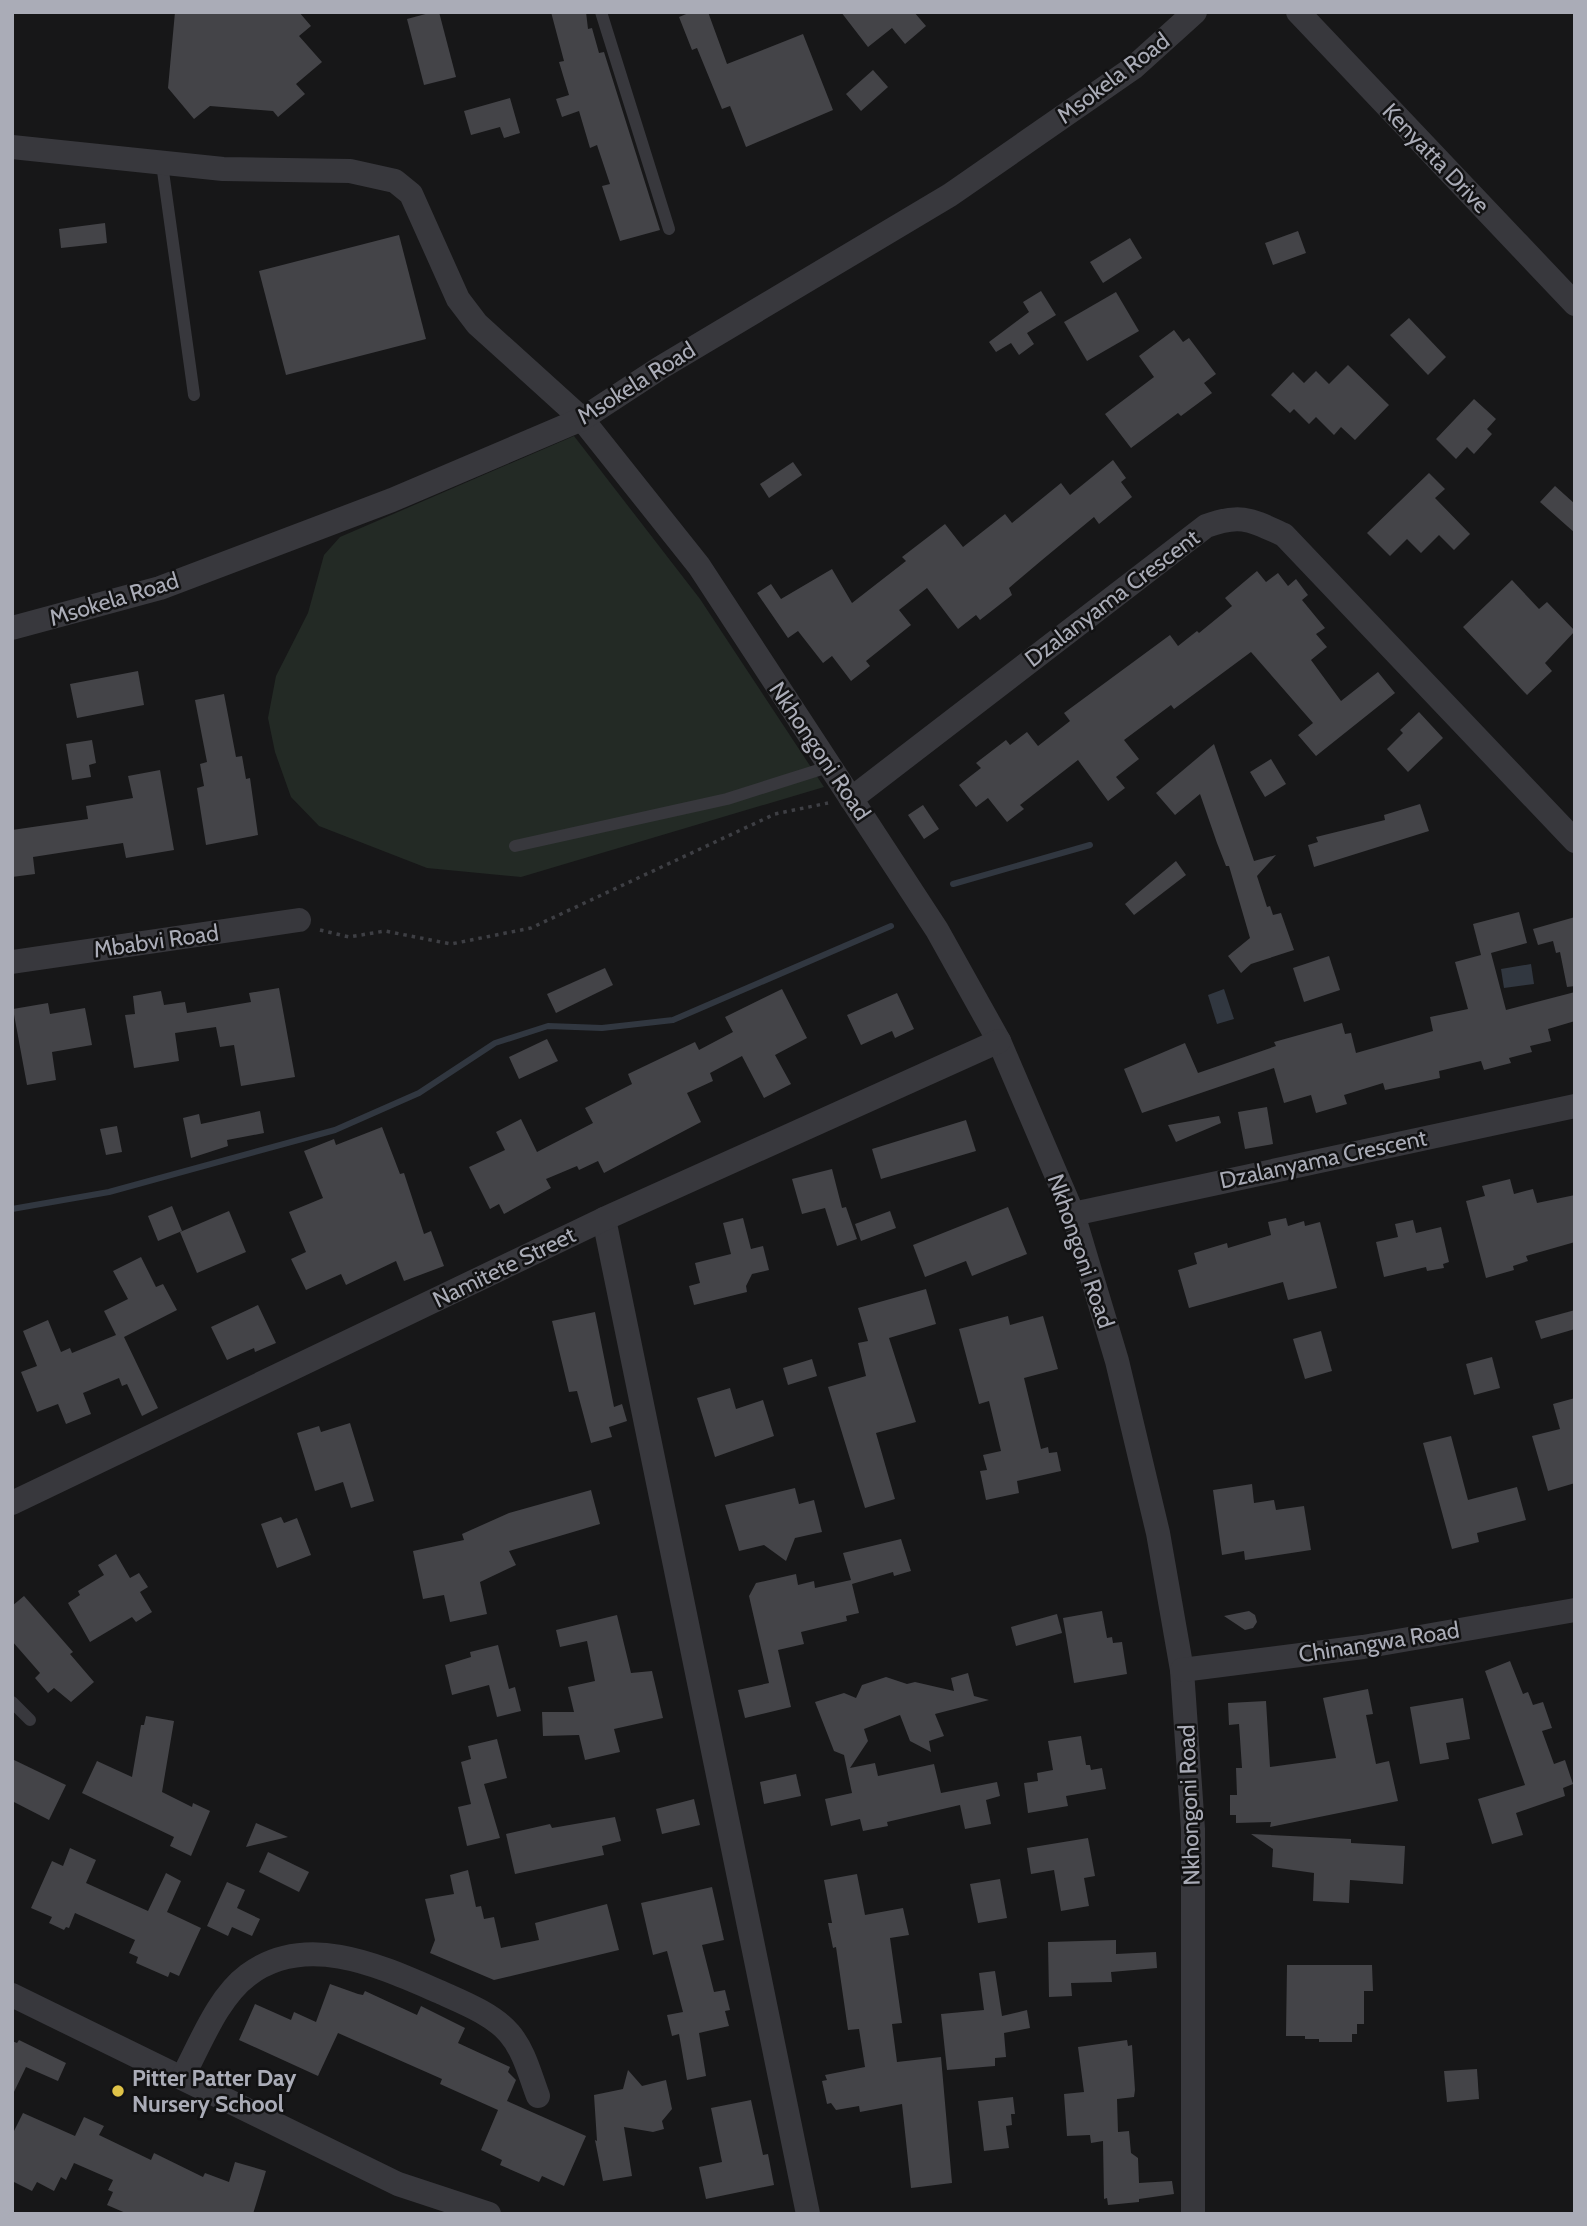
<svg xmlns="http://www.w3.org/2000/svg" width="1587" height="2226" font-family="Cabin,sans-serif">
  <rect width="100%" height="100%" fill="#171718"/>
  <path fill="#232a25" d="M574,436L700,599L824,787L521,877L427,868L319,826L291,797L275,752L268,718L276,676L308,613L324,555L340,537Z"/>
  <g fill="#313740">
    <path d="M1531,964L1534,984L1504,988L1501,969Z"/>
    <path d="M1224,989L1234,1019L1217,1024L1208,995Z"/>
  </g>
  <g fill="none" stroke-linecap="round" stroke-linejoin="round">
    <g stroke="#313740" stroke-width="6">
      <path d="M953,884L1090,845"/>
      <path d="M12,1209L109,1192L335,1130L419,1093L495,1043L548,1026L602,1028L673,1020L891,926"/>
    </g>
  </g>
  <g fill="#444448">
    <path d="M175,12H299L311,26L299,36L322,62L296,84L305,94L278,117L273,111L210,106L194,119L168,88Z"/>
    <path d="M433,12H439L456,77L424,85L407,19Z"/>
    <path d="M551,12H586L588,29L592,28L599,53L604,52L660,230L620,241L602,186L610,184L597,145L590,148L579,111L562,117L556,99L569,95L559,62L564,61Z"/>
    <path d="M691,12H708L727,64L803,34L833,110L746,147L730,106L722,109L697,48L692,50L679,17Z"/>
    <path d="M841,12H914L926,26L905,44L892,28L868,47Z"/>
    <path d="M873,70L888,87L861,111L846,94Z"/>
    <path d="M510,98L520,133L504,138L500,127L471,135L464,111Z"/>
    <path d="M105,223L107,243L61,248L59,229Z"/>
    <path d="M1298,231L1306,253L1273,265L1265,243Z"/>
    <path d="M399,235L426,339L286,375L259,271Z"/>
    <path d="M1130,238L1142,258L1103,283L1090,262Z"/>
    <path d="M1041,291L1056,315L1027,333L1034,344L1019,355L1011,343L996,352L989,342L1029,312L1023,302Z"/>
    <path d="M1116,292L1139,331L1087,361L1064,322Z"/>
    <path d="M1409,318L1446,357L1428,375L1390,335Z"/>
    <path d="M1174,330L1183,342L1189,338L1216,374L1204,383L1212,393L1181,416L1178,413L1131,448L1105,414L1154,377L1139,356Z"/>
    <path d="M1348,365L1389,405L1355,440L1341,427L1334,435L1316,417L1309,424L1294,409L1290,413L1271,395L1293,372L1304,383L1316,371L1329,384Z"/>
    <path d="M1474,399L1496,419L1487,429L1492,434L1474,454L1467,447L1456,459L1436,439Z"/>
    <path d="M1113,460L1126,478L1121,482L1132,497L1099,524L1094,517L1042,560L1009,588L1012,595L980,620L976,615L958,629L927,588L899,610L911,625L866,661L870,666L851,681L832,656L823,663L798,631L788,638L757,593L771,584L781,599L832,569L852,603L906,561L902,557L945,524L963,547L1005,514L1012,523L1061,483L1070,495Z"/>
    <path d="M793,462L802,475L769,498L760,484Z"/>
    <path d="M1429,473L1445,489L1435,498L1470,534L1454,550L1439,535L1421,553L1407,539L1390,556L1367,533Z"/>
    <path d="M1555,486L1575,504V533L1540,502Z"/>
    <path d="M1257,571L1266,582L1278,573L1288,586L1296,579L1308,595L1302,600L1325,628L1316,634L1327,647L1311,660L1341,701L1378,672L1395,693L1316,756L1298,735L1313,723L1251,652L1174,709L1171,705L1124,740L1139,759L1116,777L1125,788L1108,801L1078,760L1020,805L1024,809L1007,822L988,798L976,807L959,785L981,768L976,763L1006,740L1010,745L1027,732L1038,746L1070,721L1064,713L1170,635L1178,646L1197,631L1199,633L1232,606L1225,598Z"/>
    <path d="M1512,580L1539,609L1547,602L1575,631L1545,663L1552,671L1527,695L1463,627Z"/>
    <path d="M138,671L144,705L77,718L70,684Z"/>
    <path d="M224,694L236,757L242,756L246,779L250,778L258,835L206,845L197,788L204,786L200,764L207,762L195,700Z"/>
    <path d="M1419,712L1443,738L1408,772L1387,749L1403,733L1400,730Z"/>
    <path d="M92,740L96,763L89,765L91,777L72,780L66,744Z"/>
    <path d="M1214,744L1254,861L1276,855L1257,876L1267,907L1270,906L1273,915L1281,913L1294,950L1251,964L1241,973L1228,956L1250,938L1229,866H1226L1217,843L1200,794L1175,815L1156,793Z"/>
    <path d="M1271,759L1286,784L1265,797L1250,772Z"/>
    <path d="M160,770L174,850L126,858L123,843L33,857L35,874L12,877V830L88,819L86,806L133,798L128,776Z"/>
    <path d="M1420,804L1429,831L1314,867L1308,845L1318,842L1316,837L1385,820L1384,815Z"/>
    <path d="M923,805L939,829L924,839L908,815Z"/>
    <path d="M1176,861L1186,875L1134,915L1125,904Z"/>
    <path d="M1519,912L1527,943L1491,953L1506,1010L1575,992V1021L1548,1029L1551,1041L1530,1046L1532,1052L1509,1058L1511,1063L1484,1070L1481,1061L1439,1071L1440,1078L1385,1090L1383,1083L1344,1095L1347,1104L1316,1113L1311,1095L1284,1103L1274,1068L1142,1113L1124,1069L1185,1043L1198,1073L1276,1046L1274,1042L1342,1023L1345,1034L1351,1033L1356,1053L1433,1031L1430,1017L1468,1009L1455,962L1481,955L1473,924Z"/>
    <path d="M1575,917V986L1567,987L1560,952L1556,953L1553,941L1538,945L1533,929Z"/>
    <path d="M1329,956L1340,990L1304,1002L1293,968Z"/>
    <path d="M605,968L613,985L556,1013L547,994Z"/>
    <path d="M279,988L295,1077L241,1086L234,1045L220,1047L216,1027L175,1033L179,1061L134,1068L125,1015L135,1014L133,996L161,991L164,1005L185,1002L187,1013L251,1002L249,993Z"/>
    <path d="M782,989L807,1038L775,1055L791,1084L764,1098L742,1056L710,1073L713,1081L687,1093L701,1122L604,1173L598,1161L579,1170L577,1166L546,1179L551,1188L504,1214L499,1204L490,1209L469,1167L505,1150L496,1132L521,1119L537,1152L593,1123L585,1108L632,1084L628,1074L695,1042L699,1050L733,1032L725,1017Z"/>
    <path d="M897,993L914,1029L895,1038L892,1031L861,1045L847,1015Z"/>
    <path d="M48,1003L50,1014L85,1008L92,1045L52,1052L56,1080L27,1085L13,1009Z"/>
    <path d="M547,1039L558,1061L519,1079L509,1057Z"/>
    <path d="M1267,1107L1273,1144L1245,1149L1238,1112Z"/>
    <path d="M260,1111L264,1133L227,1140L228,1146L191,1158L183,1118L199,1114L201,1124Z"/>
    <path d="M1219,1116L1221,1123L1176,1142L1168,1125Z"/>
    <path d="M966,1120L976,1151L881,1179L872,1149Z"/>
    <path d="M117,1126L122,1152L106,1155L100,1129Z"/>
    <path d="M382,1127L400,1174L404,1173L424,1234L431,1231L444,1266L404,1281L396,1261L346,1285L341,1274L306,1290L291,1259L306,1252L289,1212L323,1198L304,1151L334,1139L336,1145Z"/>
    <path d="M832,1169L842,1208L846,1207L857,1239L837,1246L825,1208L802,1214L792,1179Z"/>
    <path d="M1510,1179L1514,1194L1533,1189L1537,1203L1575,1195V1242L1526,1256L1528,1261L1513,1266L1514,1270L1486,1278L1466,1201L1485,1196L1482,1186Z"/>
    <path d="M172,1206L182,1231L158,1241L148,1216Z"/>
    <path d="M1008,1207L1027,1254L972,1276L966,1261L925,1277L913,1245Z"/>
    <path d="M229,1211L246,1252L197,1273L180,1232Z"/>
    <path d="M890,1211L896,1228L861,1241L855,1224Z"/>
    <path d="M743,1218L751,1249L763,1246L769,1270L752,1274L746,1286L747,1292L694,1305L689,1286L700,1283L695,1263L731,1254L723,1223Z"/>
    <path d="M1286,1218L1288,1226L1304,1221L1305,1226L1320,1222L1337,1288L1288,1300L1283,1282L1189,1308L1178,1270L1197,1264L1194,1253L1227,1243L1228,1248L1271,1235L1268,1222Z"/>
    <path d="M1413,1220L1416,1233L1441,1227L1449,1262L1443,1264L1444,1268L1427,1271L1426,1267L1384,1277L1376,1242L1398,1237L1395,1224Z"/>
    <path d="M141,1257L156,1287L163,1284L177,1310L124,1337L158,1408L142,1416L127,1384L122,1386L119,1378L83,1393L91,1414L66,1424L58,1404L37,1412L21,1372L37,1366L23,1331L48,1320L61,1352L70,1348L72,1353L116,1335L104,1311L128,1299L113,1271Z"/>
    <path d="M926,1289L936,1324L889,1338L916,1422L876,1433L895,1499L865,1508L828,1387L866,1376L858,1343L868,1341L858,1308Z"/>
    <path d="M258,1305L276,1343L255,1352L254,1348L227,1360L211,1327Z"/>
    <path d="M1575,1310V1329L1541,1339L1535,1321Z"/>
    <path d="M595,1312L614,1407L622,1404L627,1421L609,1427L612,1437L591,1443L577,1391L569,1392L552,1321Z"/>
    <path d="M1008,1316L1010,1325L1043,1316L1058,1369L1024,1378L1041,1449L1048,1447L1049,1453L1057,1452L1061,1471L1017,1481L1019,1493L986,1500L980,1471L987,1470L983,1455L1001,1451L989,1401L979,1404L959,1329Z"/>
    <path d="M1321,1331L1332,1371L1305,1379L1293,1339Z"/>
    <path d="M1492,1357L1500,1388L1474,1395L1466,1364Z"/>
    <path d="M812,1359L817,1376L788,1385L783,1368Z"/>
    <path d="M730,1388L736,1409L763,1400L774,1436L715,1457L697,1398Z"/>
    <path d="M1575,1398V1483L1548,1491L1532,1436L1560,1429L1553,1404Z"/>
    <path d="M350,1423L374,1501L351,1508L343,1482L315,1491L297,1433L319,1426L321,1432Z"/>
    <path d="M1451,1436L1468,1500L1517,1487L1526,1520L1477,1533L1479,1542L1452,1549L1423,1443Z"/>
    <path d="M1252,1484L1254,1503L1274,1500L1276,1510L1304,1506L1311,1550L1245,1560L1244,1551L1222,1555L1213,1490Z"/>
    <path d="M795,1488L799,1504L814,1500L822,1532L795,1538L786,1561L764,1545L739,1551L725,1505Z"/>
    <path d="M591,1490L600,1524L509,1551L516,1565L480,1582L487,1614L450,1622L444,1595L423,1599L413,1551L464,1540L462,1534L509,1513Z"/>
    <path d="M281,1517L284,1523L297,1518L311,1555L277,1568L261,1524Z"/>
    <path d="M901,1539L911,1571L894,1576L893,1572L852,1584L859,1613L846,1616L847,1621L801,1632L804,1644L778,1650L791,1707L745,1718L738,1690L769,1683L749,1596L756,1583L796,1574L798,1585L814,1581L815,1588L851,1580L843,1553Z"/>
    <path d="M116,1554L130,1578L139,1573L148,1587L140,1592L152,1612L136,1622L132,1617L90,1642L68,1603L80,1595L78,1591L104,1575L98,1565Z"/>
    <path d="M24,1596L73,1652L70,1654L94,1682L71,1702L54,1688L48,1693L35,1678L40,1673L12,1641V1606Z"/>
    <path d="M1102,1611L1107,1638L1112,1637L1113,1643L1122,1642L1127,1674L1074,1683L1063,1618Z"/>
    <path d="M1249,1611L1255,1615L1257,1622L1253,1628L1245,1630L1224,1616Z"/>
    <path d="M1057,1614L1062,1633L1016,1646L1011,1627Z"/>
    <path d="M617,1615L631,1673L652,1671L663,1718L614,1729L620,1752L585,1760L579,1735L543,1736L542,1712H574L568,1687L595,1681L587,1641L560,1647L556,1630Z"/>
    <path d="M498,1645L509,1689L515,1687L521,1711L497,1717L489,1685L452,1695L445,1665L471,1657L470,1652Z"/>
    <path d="M1510,1661L1523,1694L1528,1692L1533,1705L1543,1702L1552,1728L1542,1731L1554,1764L1565,1760L1573,1784L1563,1788L1565,1796L1516,1813L1523,1835L1492,1844L1478,1799L1525,1785L1485,1671Z"/>
    <path d="M968,1673L974,1696L989,1700L935,1714L944,1736L929,1741L931,1752L910,1741L900,1715L864,1729L868,1741L850,1768L875,1763L878,1776L934,1764L941,1793L997,1782L1000,1796L986,1800L991,1824L965,1829L960,1805L887,1822L888,1826L863,1831L860,1819L831,1826L825,1799L852,1793L844,1755L834,1751L815,1702L844,1693L856,1698L862,1685L886,1677L907,1684L915,1682L954,1691L951,1678Z"/>
    <path d="M1368,1689L1373,1714L1366,1715L1376,1764L1389,1761L1398,1801L1270,1827L1271,1822L1236,1823V1815H1230V1795H1237L1236,1768H1242L1239,1724L1229,1725L1228,1703L1266,1701L1270,1767L1336,1758L1323,1698Z"/>
    <path d="M1463,1698L1470,1739L1446,1743L1449,1759L1420,1764L1410,1707Z"/>
    <path d="M146,1716L174,1721L162,1792L192,1807L193,1803L210,1811L191,1856L170,1846L174,1837L82,1793L97,1761L132,1777L141,1725H144Z"/>
    <path d="M1081,1736L1086,1765H1090L1091,1770L1102,1768L1106,1789L1066,1796L1068,1806L1028,1813L1024,1783L1038,1781L1037,1773L1053,1770L1048,1741Z"/>
    <path d="M497,1739L507,1778L484,1784L500,1838L467,1846L458,1807L471,1804L461,1762L471,1759L468,1746Z"/>
    <path d="M12,1759L66,1785L49,1820L12,1801Z"/>
    <path d="M796,1774L801,1796L764,1804L760,1782Z"/>
    <path d="M694,1799L700,1825L662,1834L656,1809Z"/>
    <path d="M615,1817L621,1841L602,1846L604,1855L515,1874L506,1834L550,1824L552,1828Z"/>
    <path d="M256,1823L288,1837L246,1847Z"/>
    <path d="M1251,1834L1351,1839V1843L1405,1846L1403,1884L1350,1880L1349,1903L1313,1901L1314,1873L1272,1867L1273,1849Z"/>
    <path d="M1088,1838L1095,1876L1084,1878L1089,1906L1061,1911L1054,1870L1031,1874L1027,1848Z"/>
    <path d="M70,1848L96,1860L86,1883L148,1911L166,1873L181,1881L167,1912L201,1928L179,1976L170,1972L168,1977L136,1963L138,1957L129,1953L135,1940L75,1913L69,1928L66,1927L64,1930L49,1923L52,1917L31,1908L52,1861L63,1866Z"/>
    <path d="M268,1852L309,1872L299,1892L259,1872Z"/>
    <path d="M468,1870L476,1907L481,1906L484,1919L494,1917L501,1948L539,1940L535,1923L607,1904L619,1950L494,1980L430,1953L435,1940L425,1899L454,1894L450,1875Z"/>
    <path d="M857,1874L865,1915L903,1908L909,1935L890,1938L902,2023L892,2024L897,2062L941,2057L952,2183L911,2188L902,2104L860,2112L859,2106L836,2110L831,2103L827,2104L822,2081L827,2080L825,2075L865,2067L859,2029L848,2030L836,1947L833,1948L828,1923H832L824,1880Z"/>
    <path d="M1000,1879L1007,1918L978,1923L970,1884Z"/>
    <path d="M227,1882L245,1890L237,1908L260,1919L252,1936L232,1927L228,1936L207,1926Z"/>
    <path d="M712,1887L724,1940L702,1945L714,1992L725,1990L730,2010L725,2011L729,2026L699,2033L706,2076L687,2080L679,2034L672,2036L667,2015L683,2012L667,1951L653,1955L641,1903Z"/>
    <path d="M1116,1940V1954L1156,1952L1157,1968L1111,1972L1112,1982L1071,1983L1072,1996L1049,1997L1048,1942Z"/>
    <path d="M1287,1965H1372L1373,1991H1364V2024H1357V2034H1352V2042H1319V2039H1305V2036H1286Z"/>
    <path d="M995,1971L1002,2016L1027,2010L1030,2028L1004,2033L1006,2057L995,2058V2066L947,2070L941,2014L984,2010L979,1973Z"/>
    <path d="M330,1984L358,1994L363,1995L365,1991L417,2015L421,2006L465,2028L458,2043L510,2067L508,2072L516,2080L507,2101L586,2136L564,2186L542,2176L539,2182L500,2165L502,2160L481,2150L498,2110L440,2084L442,2079L338,2033L318,2076L239,2040L255,2004L291,2020L294,2012L316,2022Z"/>
    <path d="M19,2040L66,2063L58,2081L26,2067L12,2096V2041L17,2043Z"/>
    <path d="M1127,2040L1128,2046L1132,2045L1135,2090L1134,2097L1117,2099L1118,2132L1129,2131L1131,2153L1138,2158L1139,2183L1172,2181L1174,2194L1139,2199V2202L1108,2205L1107,2198L1104,2199L1103,2141L1091,2143L1090,2135L1067,2136L1064,2094L1084,2092L1078,2047Z"/>
    <path d="M1477,2069L1479,2099L1447,2102L1444,2071Z"/>
    <path d="M628,2070L642,2086L666,2080L672,2109L662,2121L664,2129L653,2132L624,2127L632,2176L603,2181L595,2140L597,2141L594,2095L623,2089Z"/>
    <path d="M1013,2097L1015,2114H1011L1012,2125L1006,2126L1009,2148L984,2151L978,2101Z"/>
    <path d="M751,2100L763,2155L768,2154L774,2185L706,2199L699,2167L722,2162L711,2108Z"/>
    <path d="M23,2113L75,2136L84,2117L104,2126L99,2135L151,2160L154,2153L203,2177L205,2173L229,2182L235,2162L266,2171L253,2214H128L107,2205L113,2192L108,2190L113,2180L74,2163L66,2180L61,2177L54,2191L37,2182L32,2191L12,2181V2135Z"/>
  </g>
  <g fill="none" stroke-linecap="round" stroke-linejoin="round">
    <path stroke="#3e3f44" stroke-width="3.5" stroke-dasharray="3.5 5" stroke-linecap="butt" d="M320,930L349,937L385,931L451,944L531,928L775,814L828,803"/>
    <g stroke="#38383d" stroke-width="12">
      <path d="M601,12L669,229"/>
      <path d="M162,164L194,395"/>
      <path d="M515,846L727,799L828,767"/>
      <path d="M12,1702L30,1720"/>
    </g>
    <g stroke="#38383d" stroke-width="24">
      <path d="M1298,12L1575,304"/>
      <path d="M12,147L223,169L350,171L395,181L411,194L458,299L477,324L582,419L699,566L937,930L999,1041L1073,1214L1117,1361L1158,1533L1182,1670L1193,1829V2214"/>
      <path d="M12,628L160,588L392,500L582,419L660,368L950,195L1133,68L1195,12"/>
      <path d="M851,799L1206,526C1241,513 1251,520 1284,535L1575,841"/>
      <path d="M12,962L299,920"/>
      <path d="M1073,1214L1575,1106"/>
      <path d="M604,1219L808,2214"/>
      <path d="M12,1503L604,1219L999,1041"/>
      <path d="M1182,1670L1363,1647L1575,1610"/>
      <path d="M12,1995L398,2184L489,2214"/>
      <path d="M182,2078C200,2045 217,1998 248,1975C307,1931 382,1967 440,1992C462,2002 493,2014 509,2033C524,2050 530,2075 538,2096"/>
    </g>
  </g>
  <circle fill="#dfc348" stroke="#121213" stroke-width="2.5" cx="118" cy="2091" r="7"/>
  <g text-anchor="middle" stroke-width="5" stroke-linejoin="round" paint-order="stroke">
    <g font-size="23" fill="#aaacb7" stroke="#121213">
      <text transform="translate(1113 78) rotate(-37)" y="8">Msokela Road</text>
      <text transform="translate(1436 158) rotate(46)" y="8">Kenyatta Drive</text>
      <text transform="translate(636 383) rotate(-32)" y="8">Msokela Road</text>
      <text transform="translate(1112 598) rotate(-37)" y="8">Dzalanyama Crescent</text>
      <text transform="translate(114 599) rotate(-17)" y="8">Msokela Road</text>
      <text transform="translate(820 751) rotate(56)" y="8">Nkhongoni Road</text>
      <text transform="translate(156 941) rotate(-8)" y="8">Mbabvi Road</text>
      <text transform="translate(1323 1159) rotate(-12)" y="8">Dzalanyama Crescent</text>
      <text transform="translate(1081 1251) rotate(71)" y="8">Nkhongoni Road</text>
      <text transform="translate(504 1267) rotate(-26)" y="8">Namitete Street</text>
      <text transform="translate(1379 1642) rotate(-9)" y="8">Chinangwa Road</text>
      <text transform="translate(1189 1805) rotate(-92)" y="8">Nkhongoni Road</text>
    </g>
    <g font-size="23" font-weight="bold" fill="#aaacb7" stroke="#121213" text-anchor="start">
      <text x="132" y="2086">Pitter Patter Day<tspan x="132" dy="26">Nursery School</tspan></text>
    </g>
  </g>
  <rect width="1587" height="2226" fill="none" stroke="#aaacb7" stroke-width="28"/>
</svg>
